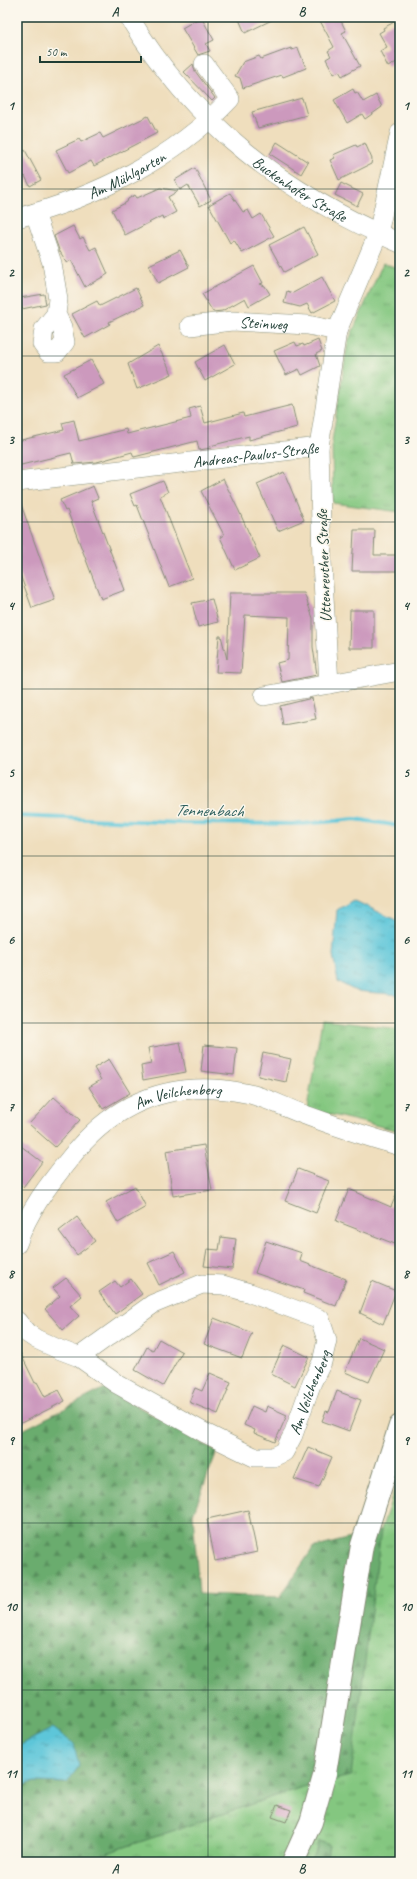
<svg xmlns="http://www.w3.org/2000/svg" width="417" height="1879" font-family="Caveat,sans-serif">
  <defs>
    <pattern id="grass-tufts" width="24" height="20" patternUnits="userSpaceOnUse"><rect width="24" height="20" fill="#84c780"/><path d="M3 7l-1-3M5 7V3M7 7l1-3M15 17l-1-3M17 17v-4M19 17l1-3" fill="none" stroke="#6ba36a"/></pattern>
    <pattern id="forest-firs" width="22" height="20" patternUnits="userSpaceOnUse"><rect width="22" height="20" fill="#6bac6e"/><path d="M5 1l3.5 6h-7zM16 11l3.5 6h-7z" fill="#578d5b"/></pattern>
    <pattern id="water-ripples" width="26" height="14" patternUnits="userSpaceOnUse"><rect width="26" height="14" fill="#5dc6d9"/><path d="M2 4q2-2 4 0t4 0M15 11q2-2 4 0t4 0" fill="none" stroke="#4ca2b1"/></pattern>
  </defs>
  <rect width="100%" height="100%" fill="#fbf7ec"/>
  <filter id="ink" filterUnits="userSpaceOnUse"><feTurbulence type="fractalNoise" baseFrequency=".025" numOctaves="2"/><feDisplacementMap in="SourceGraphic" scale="8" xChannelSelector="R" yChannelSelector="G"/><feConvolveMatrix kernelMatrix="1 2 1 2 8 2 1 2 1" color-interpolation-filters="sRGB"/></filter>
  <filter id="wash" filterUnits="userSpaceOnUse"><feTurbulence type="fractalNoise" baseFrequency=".012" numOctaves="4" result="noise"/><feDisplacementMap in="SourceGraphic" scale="16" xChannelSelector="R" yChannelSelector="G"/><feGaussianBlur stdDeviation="0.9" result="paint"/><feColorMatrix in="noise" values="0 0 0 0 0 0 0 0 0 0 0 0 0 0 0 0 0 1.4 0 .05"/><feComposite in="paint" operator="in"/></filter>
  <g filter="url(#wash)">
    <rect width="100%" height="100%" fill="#efdebd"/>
    <g fill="url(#grass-tufts)" stroke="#52825a">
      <path d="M383,263L400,269V512L333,503L332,441L348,342Z"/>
      <path d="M322,1020L400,1029V1131L307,1109Z"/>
      <path d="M400,1474V1862H326L329,1845L319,1841L315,1854L309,1862H109L107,1853L302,1787L339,1779L381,1530Z"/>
    </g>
    <g fill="url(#forest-firs)" stroke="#457451">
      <path d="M105,1388L217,1451L193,1514L199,1594L280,1597L313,1548L381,1530L351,1776L302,1787L107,1853L109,1862H17V1787L35,1782L67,1783L53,1728L17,1747V1433Z"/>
      <path d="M319,1841L329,1845L326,1862H309L315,1854Z"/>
    </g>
    <g fill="url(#water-ripples)" stroke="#3e8286">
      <path d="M353,900L400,922V995L356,991L338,982L333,955L337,910Z"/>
      <path d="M53,1728L74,1744L79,1766L67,1783L35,1782L17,1787V1747Z"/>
    </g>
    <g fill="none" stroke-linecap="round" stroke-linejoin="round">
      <path stroke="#5dc6d9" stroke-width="4" d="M17,816L183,823L303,824L355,819L400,826"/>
    </g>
    <g id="blocks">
      <g fill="#cc99bd">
        <path d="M201,17L214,40L206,44L210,51L198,55L182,28Z"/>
        <path d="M238,17H278L245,33Z"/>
        <path d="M318,17H339L346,31L342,33L360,66L342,76L339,71L334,74L326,59L331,56L328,51L334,47Z"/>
        <path d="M400,19V49L396,52L400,60L388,67L380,51L387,47L379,33L384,30L383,28Z"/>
        <path d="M291,48L292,50L298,48L306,68L283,77L282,75L243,88L240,78L235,76L243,62L259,56L261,59Z"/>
        <path d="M193,64L195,71L215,98L212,101L184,72Z"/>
        <path d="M353,89L355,93L357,92L363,102L376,95L382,107L365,119L362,114L347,123L334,100Z"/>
        <path d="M302,98L307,115L258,128L252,112Z"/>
        <path d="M148,116L157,133L94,166L91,161L68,173L56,150L79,139L81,142L100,133L103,138Z"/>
        <path d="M277,142L308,162L301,174L270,154Z"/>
        <path d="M365,143L372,159L371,164L339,180L330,160L335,158L333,155L356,145L357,147Z"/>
        <path d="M25,150L41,180L30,186L25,176L17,180V154Z"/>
        <path d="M195,168L211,200L200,206L188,185L180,190L175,180Z"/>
        <path d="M341,183L363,194L357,206L335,195Z"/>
        <path d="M160,188L178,191L168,197L176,212L163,219L162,216L125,235L112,210L127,202L128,199L135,195L137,198Z"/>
        <path d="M230,193L243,212L248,210L253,219L261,214L274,236L242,253L234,240L230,243L209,205Z"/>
        <path d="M73,226L80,239L83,237L90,250L96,247L108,274L85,287L71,260L67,263L59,250L54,236Z"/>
        <path d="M304,227L318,254L284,272L269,245Z"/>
        <path d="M180,250L189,267L158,283L149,265Z"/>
        <path d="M254,266L263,283L260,284L265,286L270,294L249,306L245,298L222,311L213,312L202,294Z"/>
        <path d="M322,277L335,301L312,313L307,304L300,307L284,303L287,291L293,293Z"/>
        <path d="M136,288L144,305L109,322L110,324L85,338L72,314L97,301L100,306Z"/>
        <path d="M44,294L46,304L22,309L20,298Z"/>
        <path d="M318,340L322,351L316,354L320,366L302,375L299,369L286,375L274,351L295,342L297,346L303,344L304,346Z"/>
        <path d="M225,345L235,364L205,381L195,362Z"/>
        <path d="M158,346L172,374L137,389L128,364Z"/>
        <path d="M91,360L104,384L77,398L64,374Z"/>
        <path d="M292,405L297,427L249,440V436L210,446L211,448L199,450L197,441L134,457L132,452L97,462L74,464L71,453L17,466V441L64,430L62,423L74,420L79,441L126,429L127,434L191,418L189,409L200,406L205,423L243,413L244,417Z"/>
        <path d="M284,472L304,520L278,531L257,484Z"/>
        <path d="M223,479L239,511L260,558L235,570L220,537L224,535L201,491Z"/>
        <path d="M163,481L168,492L160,496L192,578L169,587L137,505L135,506L130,494Z"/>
        <path d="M93,486L98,498L91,501L125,590L101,599L67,510L65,511L60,500Z"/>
        <path d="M18,496L55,600L32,608L17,566V497Z"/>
        <path d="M354,530H375L374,555H400V571H352Z"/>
        <path d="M230,593H304L313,618V647L317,675L282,682L277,663L288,660L289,617L245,615L241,673L216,672L219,636H221L227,659Z"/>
        <path d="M212,599L218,622L198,627L192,603Z"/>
        <path d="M350,610H374V648H349Z"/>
        <path d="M312,698L316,719L283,725L280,706Z"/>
        <path d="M180,1042L186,1072L143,1080L141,1066L151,1064L148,1048Z"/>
        <path d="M204,1045L237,1048L234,1075L201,1071Z"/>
        <path d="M263,1053L291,1059L286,1082L258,1076Z"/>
        <path d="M109,1059L130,1093L103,1109L89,1087L101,1080L94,1068Z"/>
        <path d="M54,1097L80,1120L55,1147L29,1124Z"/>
        <path d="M17,1143L42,1162L23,1187L17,1182Z"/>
        <path d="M204,1145L212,1190L173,1196L166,1151Z"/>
        <path d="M298,1169L329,1181L316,1213L285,1201Z"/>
        <path d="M135,1186L146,1207L118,1223L106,1202Z"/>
        <path d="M400,1186V1246L336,1221L349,1189L391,1207Z"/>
        <path d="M77,1217L95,1241L77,1255L59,1231Z"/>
        <path d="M221,1237L236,1239L232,1269L204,1266L207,1249L219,1250Z"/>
        <path d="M266,1241L302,1253L300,1261L346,1279L336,1306L303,1293L304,1290L255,1273Z"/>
        <path d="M174,1251L185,1272L159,1285L148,1263Z"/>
        <path d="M66,1278L82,1296L70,1306L79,1316L63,1330L45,1309L60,1296L53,1288Z"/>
        <path d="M131,1279L142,1294L115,1314L99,1292L115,1281L120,1287Z"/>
        <path d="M372,1281L396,1291L383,1324L360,1313Z"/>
        <path d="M214,1318L252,1333L242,1358L204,1344Z"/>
        <path d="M359,1338L384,1349L369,1382L345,1372Z"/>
        <path d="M159,1339L182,1352L163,1386L135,1370L147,1347L153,1350Z"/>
        <path d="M284,1345L309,1357L295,1386L271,1374Z"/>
        <path d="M17,1346L35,1383L37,1382L45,1397L59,1390L65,1401L17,1425V1391L22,1388L17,1378Z"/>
        <path d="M210,1373L231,1382L218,1414L189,1402L195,1388L202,1391Z"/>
        <path d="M337,1391L361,1400L349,1431L322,1421L326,1411L329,1412Z"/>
        <path d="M252,1406L265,1412L267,1406L287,1415L275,1442L254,1433L255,1430L244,1425Z"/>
        <path d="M308,1447L332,1457L319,1487L294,1479Z"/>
        <path d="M248,1510L257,1552L215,1561L207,1519Z"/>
        <path d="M277,1805L291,1810L286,1822L272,1817Z"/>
      </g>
    </g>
  </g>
  <g filter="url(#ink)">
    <use href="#blocks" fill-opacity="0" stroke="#878e78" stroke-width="1"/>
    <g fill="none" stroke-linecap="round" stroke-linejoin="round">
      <g stroke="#878e78" stroke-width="20">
        <g id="minor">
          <path id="s1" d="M129,17C193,124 286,194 400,243"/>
          <path d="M35,213L52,263L58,299L56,314L62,327L65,342L57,352H48L42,344L44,329L56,314"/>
          <path id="s2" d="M17,218C96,197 174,159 230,99L204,64"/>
          <path id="s3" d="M190,326L232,321L308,325L337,331"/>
          <path id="s4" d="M17,482L319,447"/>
          <path d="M329,684L322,562L319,447L337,331L378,234L400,133"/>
          <path d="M264,696L400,671"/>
          <path id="s5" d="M17,1244C28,1211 49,1184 71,1157C116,1100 174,1079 245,1093C267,1097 287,1109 308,1116C338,1127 369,1137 400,1146"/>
          <path id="s6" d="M17,1321L27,1333L36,1339L58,1349L79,1357L117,1384L205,1433L254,1457H273L284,1452L293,1435L312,1382L322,1362L327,1340L320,1319L250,1293L223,1285L202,1284L153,1304L79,1357"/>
        </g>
      </g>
      <g stroke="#878e78" stroke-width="24">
        <path id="major" d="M293,1862L311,1822L325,1773L362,1545L400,1426"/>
      </g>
      <use href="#minor" stroke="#fff" stroke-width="19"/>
      <use href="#major" stroke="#fff" stroke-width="22"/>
    </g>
  </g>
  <path fill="none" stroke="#1f3d34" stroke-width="1" stroke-opacity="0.55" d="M208,17V1862M17,189H400M17,356H400M17,522H400M17,689H400M17,856H400M17,1023H400M17,1190H400M17,1357H400M17,1523H400M17,1690H400"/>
  <g text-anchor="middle" stroke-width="3" stroke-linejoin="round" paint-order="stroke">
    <g font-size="16" fill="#1f3d34" stroke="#fbf7ec">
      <text dy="6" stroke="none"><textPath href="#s2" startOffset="118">Am Mühlgarten</textPath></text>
      <text dy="6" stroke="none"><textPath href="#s1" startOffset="245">Buckenhofer Straße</textPath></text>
      <text dy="6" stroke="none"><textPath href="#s3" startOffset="74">Steinweg</textPath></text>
      <text dy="6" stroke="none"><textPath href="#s4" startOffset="240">Andreas-Paulus-Straße</textPath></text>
      <text transform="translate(323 566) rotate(-92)" y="6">Uttenreuther Straße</text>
      <text dy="6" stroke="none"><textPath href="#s5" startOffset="231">Am Veilchenberg</textPath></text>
      <text dy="6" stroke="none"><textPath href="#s6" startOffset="371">Am Veilchenberg</textPath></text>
    </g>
    <g font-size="17" font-style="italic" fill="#2e5f5d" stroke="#fbf7ec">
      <text transform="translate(209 810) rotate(1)" y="6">Tennenbach</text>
    </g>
  </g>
  <rect width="417" height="1879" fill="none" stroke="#fbf7ec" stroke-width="44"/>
  <path d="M40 56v6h101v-6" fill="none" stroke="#1f3d34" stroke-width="2"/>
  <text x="46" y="56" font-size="12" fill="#1f3d34" stroke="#fbf7ec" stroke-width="3" paint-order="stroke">50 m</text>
  <rect x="22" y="22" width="373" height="1835" fill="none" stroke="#1f3d34" stroke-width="1.5"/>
  <g font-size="13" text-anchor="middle" font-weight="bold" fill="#1f3d34">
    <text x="115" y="16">A</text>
    <text x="302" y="16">B</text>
    <text x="11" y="110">1</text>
    <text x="406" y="110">1</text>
    <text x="11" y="277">2</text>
    <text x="406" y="277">2</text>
    <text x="11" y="444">3</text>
    <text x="406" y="444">3</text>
    <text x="11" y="610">4</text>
    <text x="406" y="610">4</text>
    <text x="11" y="777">5</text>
    <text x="406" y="777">5</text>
    <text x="11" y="944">6</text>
    <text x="406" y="944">6</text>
    <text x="11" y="1111">7</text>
    <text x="406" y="1111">7</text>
    <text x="11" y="1278">8</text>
    <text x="406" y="1278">8</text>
    <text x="11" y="1445">9</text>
    <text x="406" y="1445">9</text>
    <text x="11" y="1611">10</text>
    <text x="406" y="1611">10</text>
    <text x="11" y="1778">11</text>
    <text x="406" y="1778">11</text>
    <text x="115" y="1873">A</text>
    <text x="302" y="1873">B</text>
  </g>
</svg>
